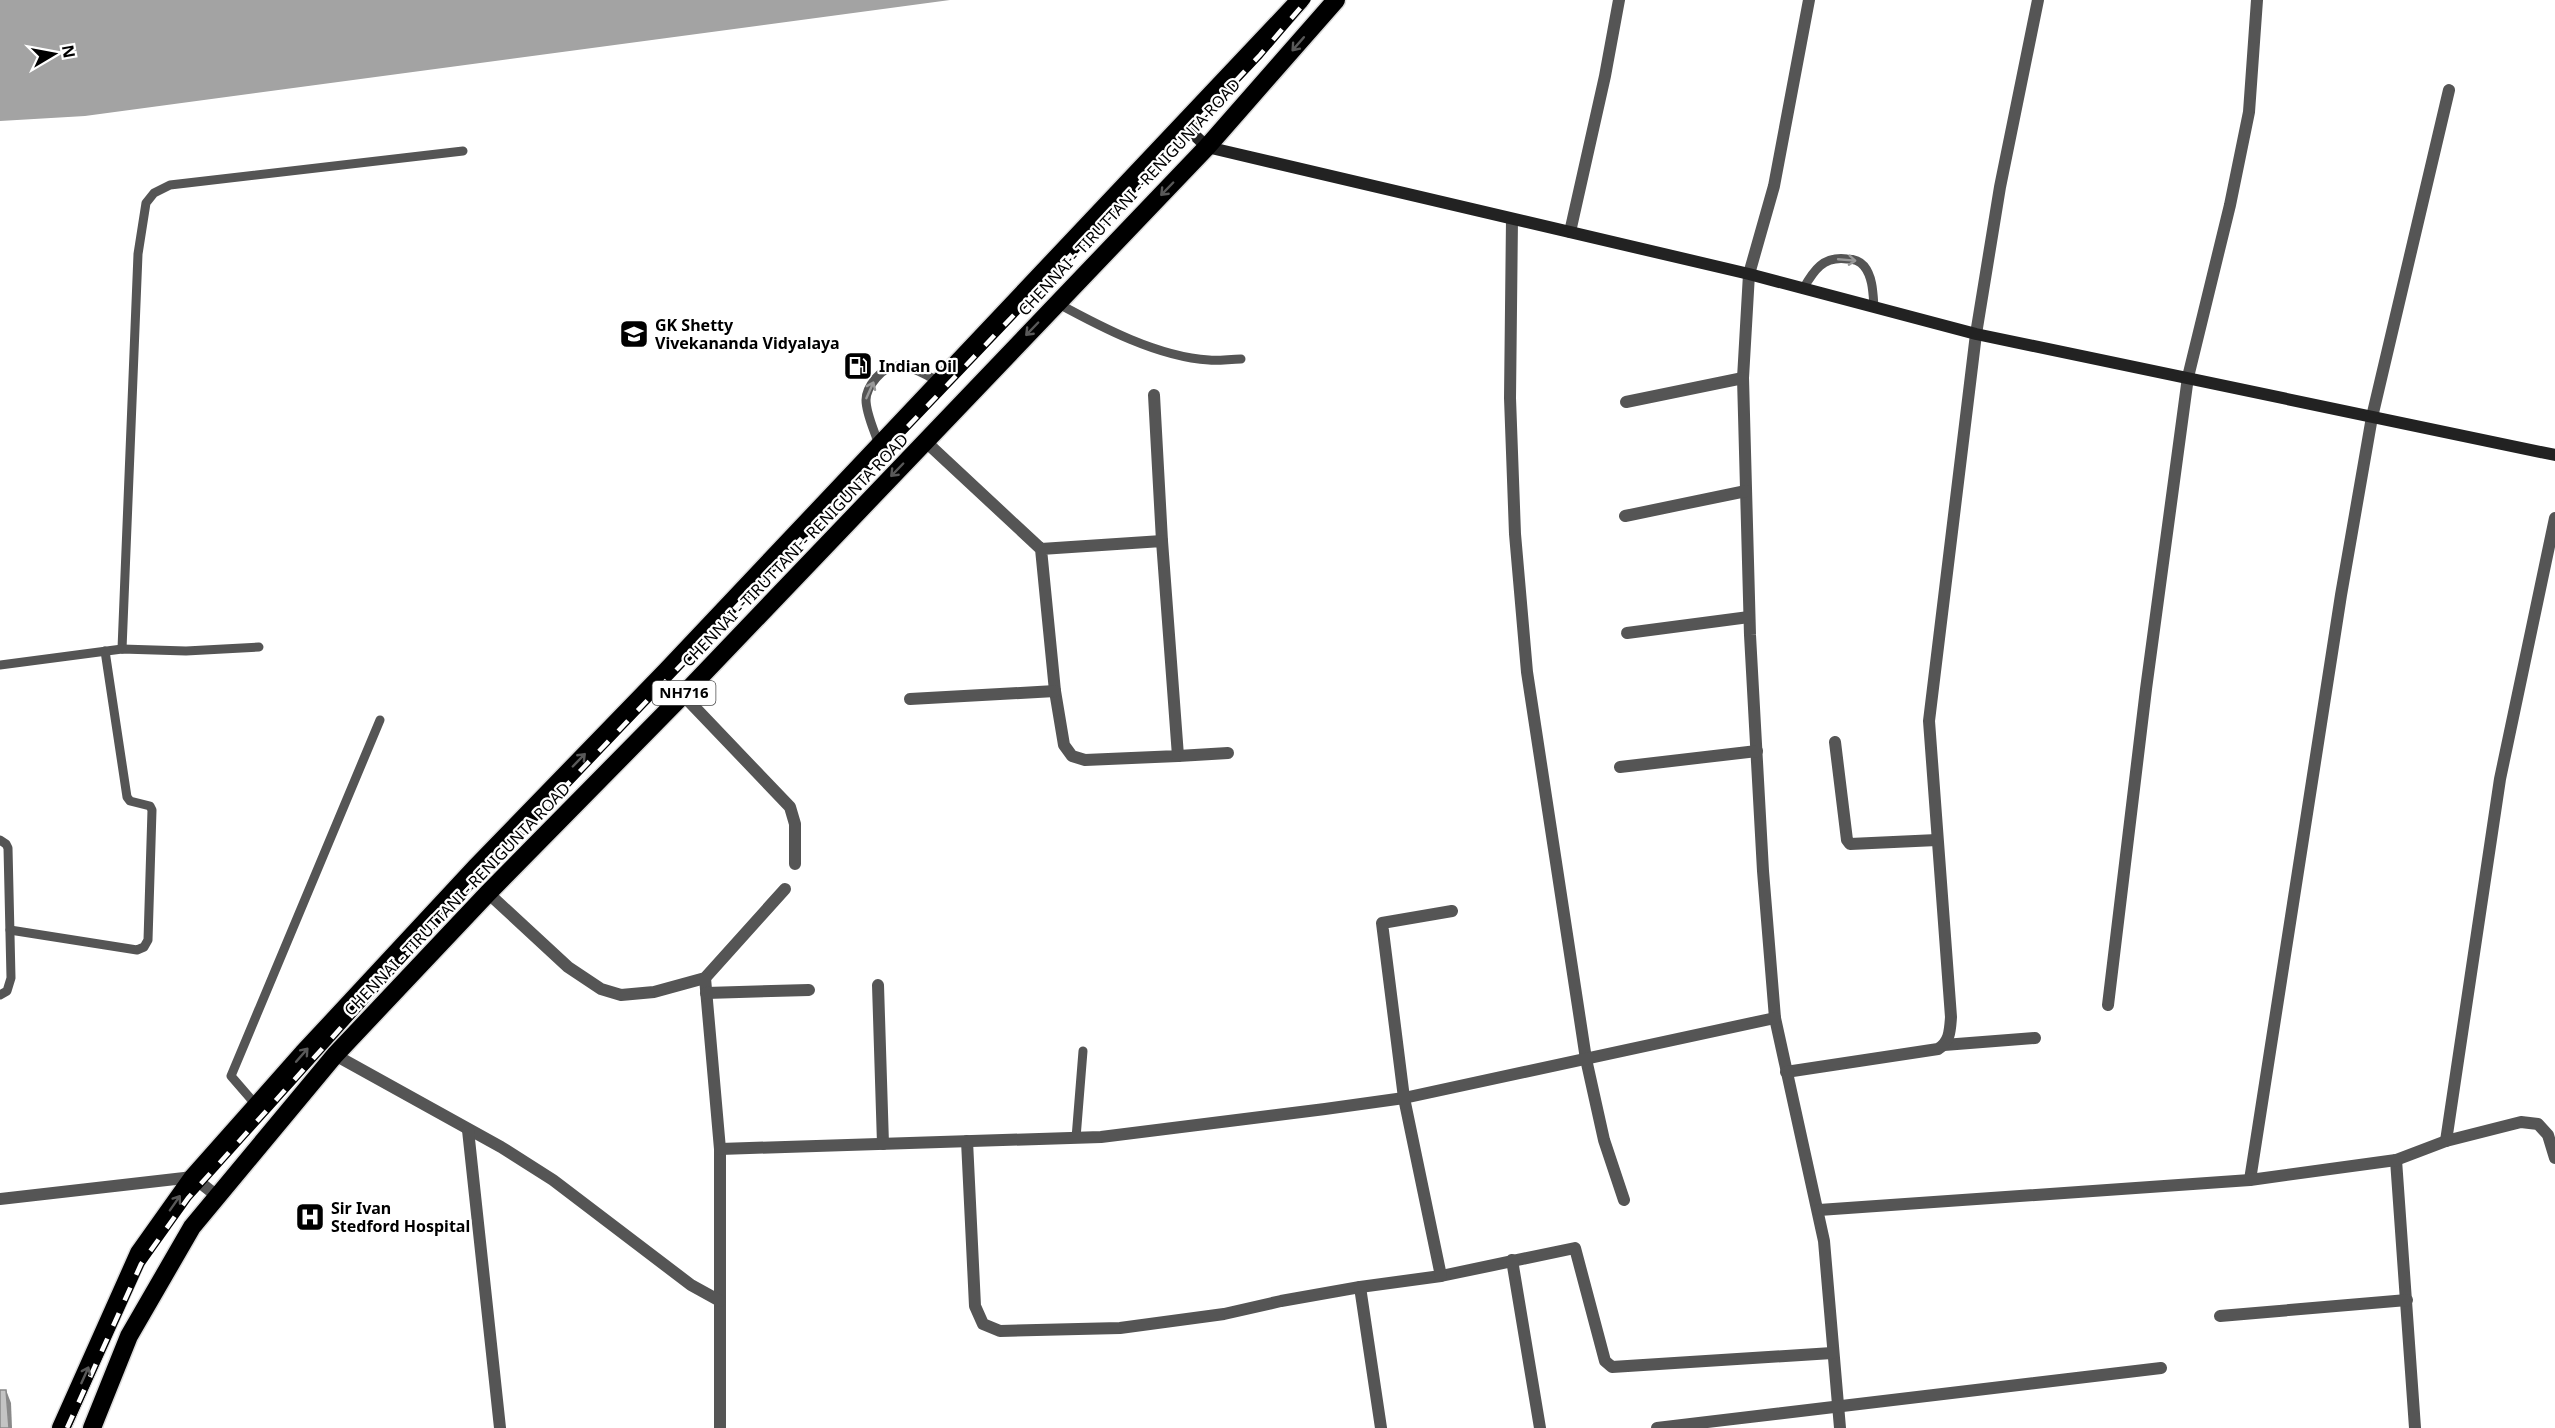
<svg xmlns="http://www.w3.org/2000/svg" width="2555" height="1428" font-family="'Noto Sans',sans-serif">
  <rect width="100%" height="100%" fill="#fff"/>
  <path fill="#a3a3a3" d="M0,0H950L85,116L0,121Z"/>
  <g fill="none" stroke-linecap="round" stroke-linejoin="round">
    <g stroke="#dbdbdb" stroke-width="21">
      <g id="highway">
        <path d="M61,1428L139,1253L193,1177L303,1053L476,867L667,670L1300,0"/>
        <path d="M92,1428L129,1336L192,1227L335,1055L488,893L683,695L1207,147L1336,0"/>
      </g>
    </g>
    <g stroke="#555" stroke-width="9">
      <path d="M1803,289C1814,270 1823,256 1847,259C1853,259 1859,260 1864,266C1873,277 1873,294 1874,307"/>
      <path d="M1057,303C1101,327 1158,357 1209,360C1219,361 1230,359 1241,359"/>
      <path d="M879,445C875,432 866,414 866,400C866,392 871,384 876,378C895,355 918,370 939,382"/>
      <path d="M122,649L138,254L146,203L154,193L170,185L463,151"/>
      <path d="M0,665L122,649L186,651L259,647"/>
      <path d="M0,840L6,844L8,848L11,978L7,991L0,995"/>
      <path d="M10,930L137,950L144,947L148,940L152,810L150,806L130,801L127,797L105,651"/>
      <path d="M257,1106L231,1076L380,720"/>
      <path d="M1076,1138L1083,1051"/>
    </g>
    <g stroke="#555" stroke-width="12">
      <path d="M1809,0L1774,186L1749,274L1743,378L1750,635L1763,871L1775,1018L1824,1241L1840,1428"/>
      <path d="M1512,219L1510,398L1515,534L1527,672L1586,1059L1604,1140L1624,1200"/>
      <path d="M1570,232L1605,76L1619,0"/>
      <path d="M1154,395L1162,541"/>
      <path d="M1626,402L1743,378"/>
      <path d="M925,441L1041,549L1162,541L1178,756L1085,760L1072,756L1064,745L1055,691L1041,549"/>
      <path d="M1625,516L1746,491"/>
      <path d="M1627,633L1749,617"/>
      <path d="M683,695L790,807L795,824V864"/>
      <path d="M910,699L1055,691"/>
      <path d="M1835,742L1847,840L1850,844L1937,840"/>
      <path d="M1178,756L1228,753"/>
      <path d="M1620,767L1757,751"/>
      <path d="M488,893L568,967L601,989L621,995L654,992L705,978L785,889"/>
      <path d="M705,978L720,1149V1428"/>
      <path d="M878,985L883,1144"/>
      <path d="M706,993L809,990"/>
      <path d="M2108,1005L2146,689L2188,377L2230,205L2249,112L2257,0"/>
      <path d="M1944,1045L2035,1038"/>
      <path d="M335,1055L501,1147L553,1180L691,1285L720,1301"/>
      <path d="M1786,1072L1938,1049C1950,1042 1950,1030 1951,1017L1929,721L1976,334L2000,187L2038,0"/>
      <path d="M468,1130L500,1428"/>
      <path d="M967,1141L975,1306L983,1324L1000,1331L1120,1328L1224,1314L1281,1301L1360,1287L1441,1276L1575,1248L1605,1361L1612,1367L1832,1353"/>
      <path d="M2446,1141L2500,779L2555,518"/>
      <path d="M720,1149L1101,1137L1325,1109L1404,1098L1775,1018"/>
      <path d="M2396,1160L2415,1428"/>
      <path d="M2250,1180L2341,595L2372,417L2449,90"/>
      <path d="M0,1199L193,1177L217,1196"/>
      <path d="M1819,1210L2250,1180L2396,1160L2446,1141L2521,1122L2538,1124L2548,1135L2555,1158"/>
      <path d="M1512,1260L1540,1428"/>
      <path d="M1441,1276L1404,1098L1382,923L1452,911"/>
      <path d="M1360,1287L1381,1428"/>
      <path d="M2220,1316L2407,1300"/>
      <path d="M1657,1428L2161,1368"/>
    </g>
    <path stroke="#222" stroke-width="12" d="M1183,124L1207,147L1749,274L1976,334L2555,455"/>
    <use href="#highway" stroke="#000" stroke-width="18"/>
    <g stroke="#000" stroke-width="7">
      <path id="rail" d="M67,1428L141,1264L188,1198L426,933L1127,196L1260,55L1307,0"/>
    </g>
    <use href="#rail" stroke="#fff" stroke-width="4.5" stroke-dasharray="14" stroke-linecap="butt"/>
  </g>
  <path fill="#898989" d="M6,1390L11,1403L12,1428H9Z"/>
  <path fill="#c4c4c4" stroke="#898989" stroke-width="1.5" d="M0,1390H6L9,1428H0Z"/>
  <defs><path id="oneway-shaft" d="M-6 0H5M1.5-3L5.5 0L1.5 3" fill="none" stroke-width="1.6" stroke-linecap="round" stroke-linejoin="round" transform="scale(1.5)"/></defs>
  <g stroke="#595959">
    <use href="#oneway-shaft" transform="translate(1298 44) rotate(131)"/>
    <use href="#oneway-shaft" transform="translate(1167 189) rotate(134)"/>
    <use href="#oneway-shaft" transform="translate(1032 329) rotate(134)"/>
    <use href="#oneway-shaft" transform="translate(897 470) rotate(134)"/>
    <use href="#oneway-shaft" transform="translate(579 760) rotate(-46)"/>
    <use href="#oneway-shaft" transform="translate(302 1055) rotate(-49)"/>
    <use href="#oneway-shaft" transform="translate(175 1203) rotate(-55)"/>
    <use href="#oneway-shaft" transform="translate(85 1375) rotate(-66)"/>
  </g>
  <g stroke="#999">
    <use href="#oneway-shaft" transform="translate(1847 260) rotate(5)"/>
    <use href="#oneway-shaft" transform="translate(870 390) rotate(-66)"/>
  </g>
  <defs>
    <g id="school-square" transform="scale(1.5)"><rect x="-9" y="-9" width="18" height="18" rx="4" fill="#000" stroke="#fff"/><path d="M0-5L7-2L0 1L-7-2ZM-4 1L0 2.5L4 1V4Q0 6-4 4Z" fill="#fff"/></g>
    <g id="fuel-square" transform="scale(1.5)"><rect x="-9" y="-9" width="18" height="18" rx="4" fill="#000" stroke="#fff"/><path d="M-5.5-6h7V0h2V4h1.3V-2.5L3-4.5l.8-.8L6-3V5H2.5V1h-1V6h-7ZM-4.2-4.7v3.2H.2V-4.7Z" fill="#fff"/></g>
    <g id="hospital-square" transform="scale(1.5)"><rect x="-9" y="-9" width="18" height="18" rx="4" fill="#000" stroke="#fff"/><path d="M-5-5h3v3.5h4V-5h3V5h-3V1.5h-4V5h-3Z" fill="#fff"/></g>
  </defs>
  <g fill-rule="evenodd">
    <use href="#school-square" x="634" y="334"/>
    <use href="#fuel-square" x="858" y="366"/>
    <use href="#hospital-square" x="310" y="1217"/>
  </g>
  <g text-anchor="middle" stroke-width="4.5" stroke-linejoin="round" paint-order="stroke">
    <rect fill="#fff" stroke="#4c4c4c" stroke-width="1.5" x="652.5" y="681" width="63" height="24" rx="4.5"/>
    <g font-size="15" font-weight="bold" fill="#000">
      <text x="684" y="698">NH716</text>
    </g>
    <g font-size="16" fill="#000" stroke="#fff">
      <text transform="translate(1129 197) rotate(-47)" y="6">CHENNAI - TIRUTTANI - RENIGUNTA ROAD</text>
      <text transform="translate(795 550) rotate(-46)" y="6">CHENNAI - TIRUTTANI - RENIGUNTA ROAD</text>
      <text transform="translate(457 899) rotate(-46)" y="6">CHENNAI - TIRUTTANI - RENIGUNTA ROAD</text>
    </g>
    <g font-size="16" font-weight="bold" fill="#000" stroke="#fff" text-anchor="start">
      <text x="655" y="331">GK Shetty<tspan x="655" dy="18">Vivekananda Vidyalaya</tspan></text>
      <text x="879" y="372">Indian Oil</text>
      <text x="331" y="1214">Sir Ivan<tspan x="331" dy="18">Stedford Hospital</tspan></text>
    </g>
  </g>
  <g transform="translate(54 54) rotate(80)" stroke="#ffffff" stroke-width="4.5" paint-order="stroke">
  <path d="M0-4.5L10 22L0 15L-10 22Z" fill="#000000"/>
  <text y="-9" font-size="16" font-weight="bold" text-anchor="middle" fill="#000000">N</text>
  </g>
</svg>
